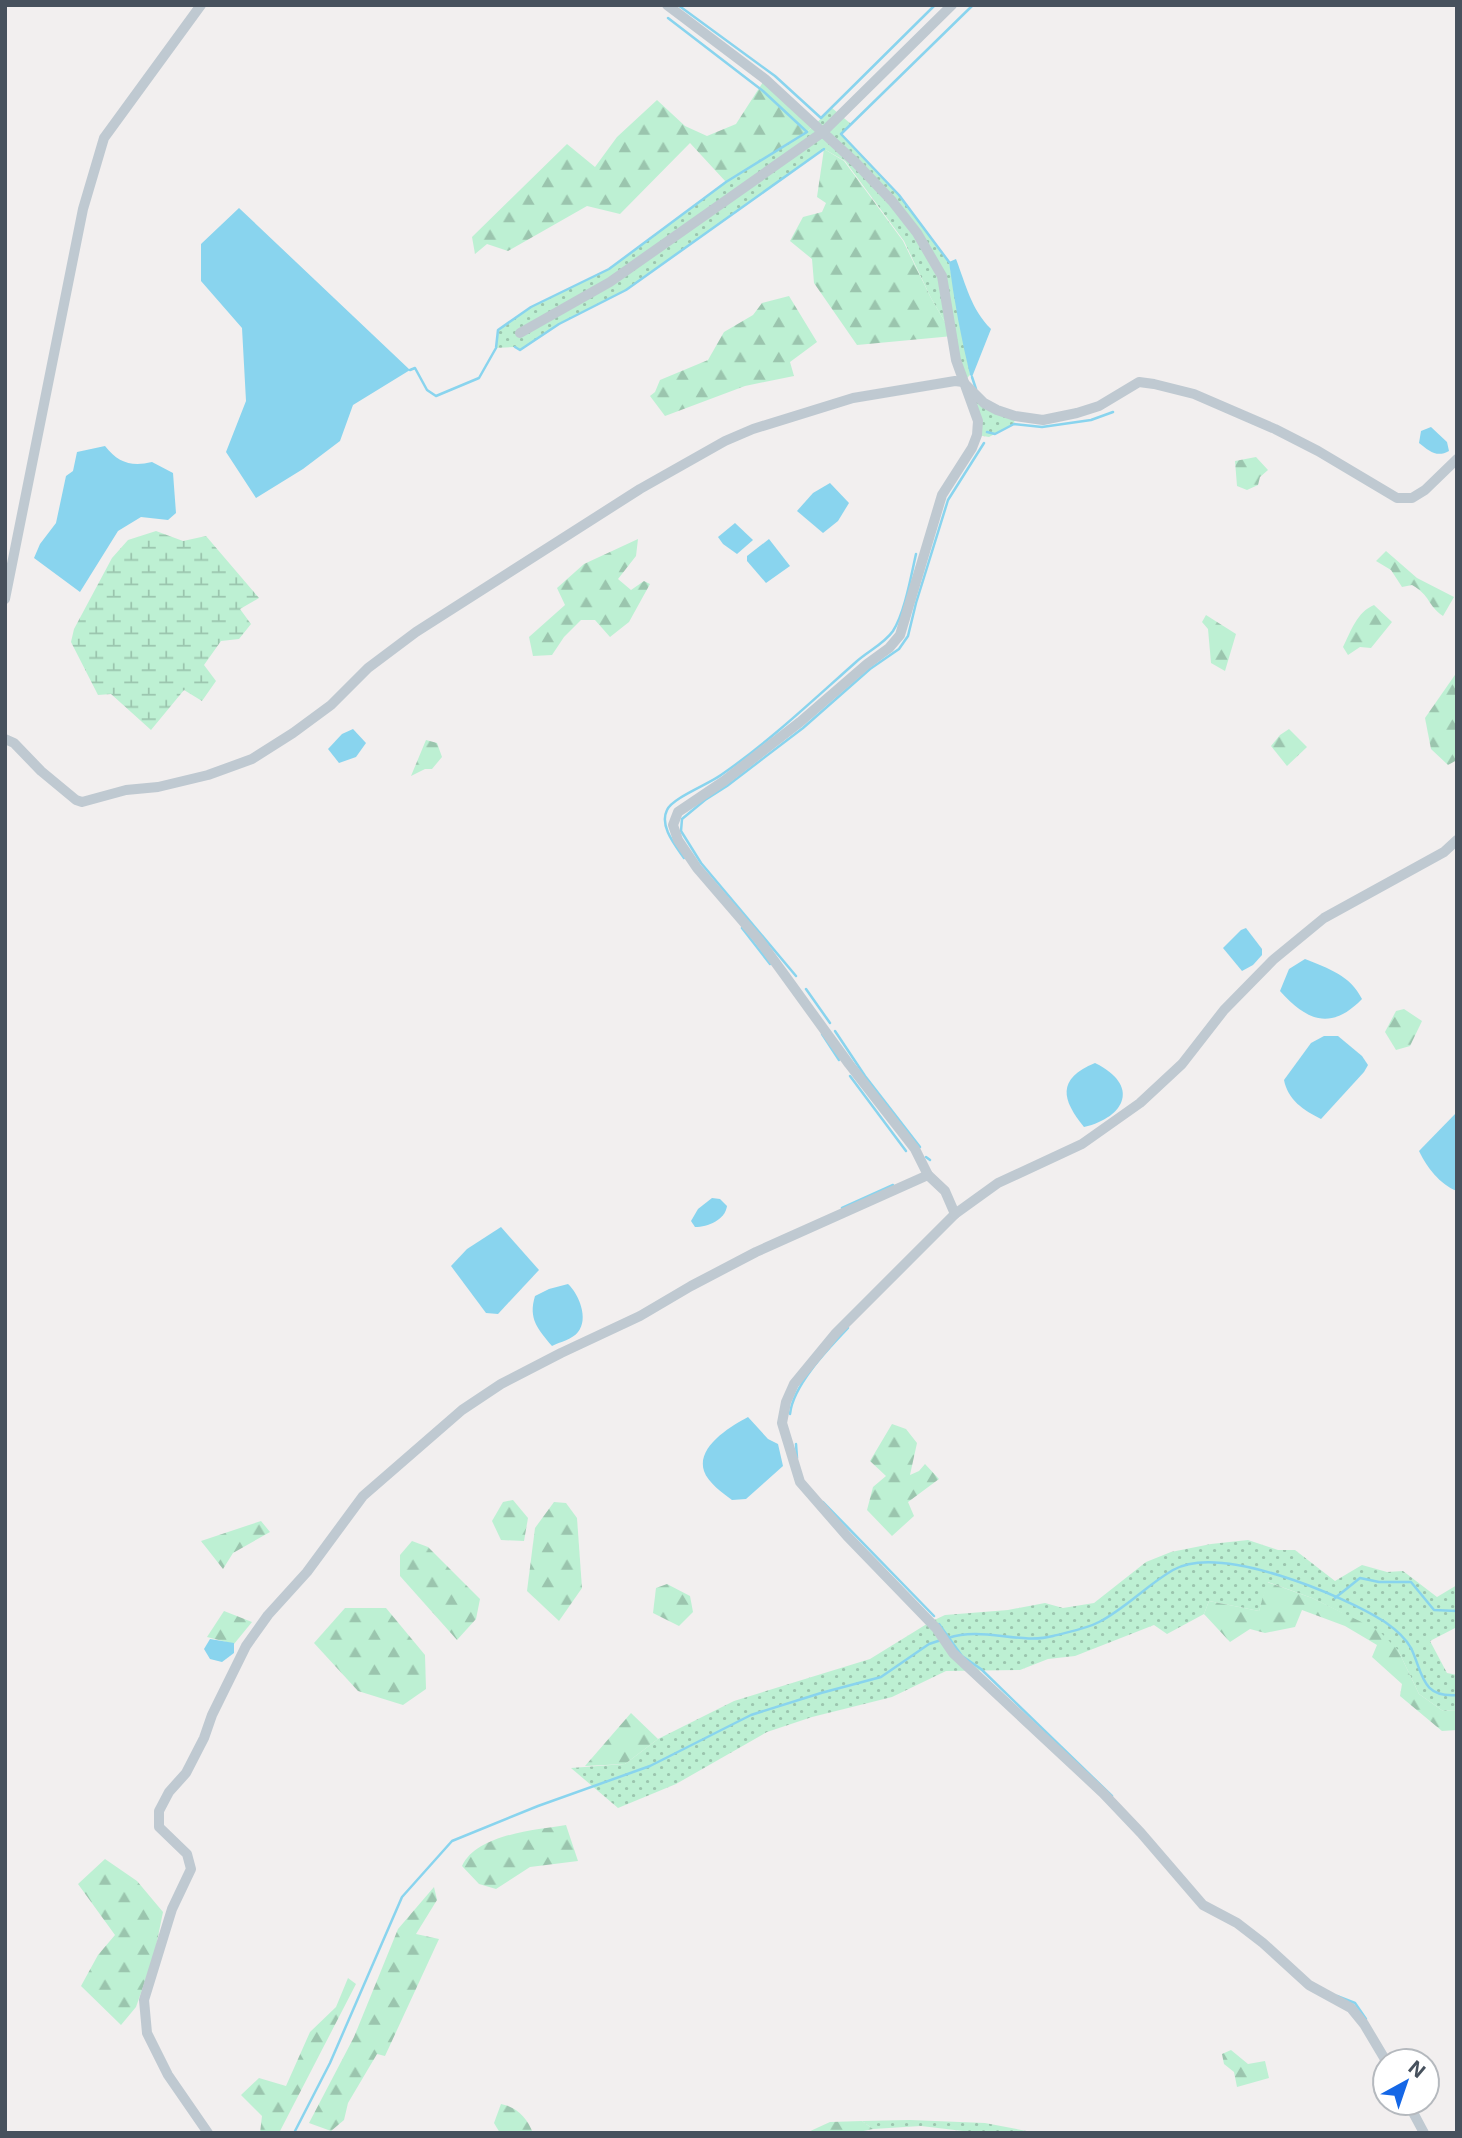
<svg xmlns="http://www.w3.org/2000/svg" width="1462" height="2138" font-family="Inter,sans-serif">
  <defs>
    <pattern id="grass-dots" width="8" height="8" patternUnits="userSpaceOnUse" patternTransform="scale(1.75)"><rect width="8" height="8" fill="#bdf0d3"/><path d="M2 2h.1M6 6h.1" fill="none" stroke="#9bc5ae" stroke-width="1.8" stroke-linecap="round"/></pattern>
    <pattern id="forest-firs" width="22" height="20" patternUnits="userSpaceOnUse" patternTransform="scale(1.75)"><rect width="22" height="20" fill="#bdf0d3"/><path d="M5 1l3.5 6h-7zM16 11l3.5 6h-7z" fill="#9bc5ae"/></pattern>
    <pattern id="wetland-marsh" width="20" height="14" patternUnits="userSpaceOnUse" patternTransform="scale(1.75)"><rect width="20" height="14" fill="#bdf0d3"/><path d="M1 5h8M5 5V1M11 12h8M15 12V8" fill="none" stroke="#9bc5ae"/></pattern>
  </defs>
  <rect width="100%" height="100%" fill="#f2efef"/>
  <g fill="url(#grass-dots)">
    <path d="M832,108L851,124L841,134L899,195L949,262L970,375L963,382L984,403L1015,416L1014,424L989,437L977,435L978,421L956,360L953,336L931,298L904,241L845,161L824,149L626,290L559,324L520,350L515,347L496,348L498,330L531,307L609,269L726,182L807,132Z"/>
    <path d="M1248,1540L1278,1550H1295L1335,1581L1362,1565L1387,1572L1403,1571L1437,1597L1457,1585V1627L1430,1641L1447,1673L1457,1675V1710L1443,1711L1419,1694L1398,1650L1342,1613L1312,1598L1268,1582L1259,1611L1209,1601L1204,1614L1167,1634L1154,1625L1075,1656L1048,1659L1020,1670L946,1671L892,1697L812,1717L767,1732L676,1784L618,1808L571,1768L625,1764L658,1739L734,1701L870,1659L930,1622L945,1615L1008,1610L1045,1603L1063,1608L1094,1603L1146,1562L1171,1552L1211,1544Z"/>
    <path d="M910,2120L985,2123L1037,2133H980L921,2126L873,2129L862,2121Z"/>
  </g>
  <g fill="url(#forest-firs)">
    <path d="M765,79L815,124L807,132L726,182L690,143L620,214L587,206L508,251L487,244L475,254L472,237L567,144L595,167L617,137L657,100L685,126L707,136L736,124Z"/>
    <path d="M824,149L844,161L903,241L931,298L953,336L857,345L814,283L812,259L790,241L803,217L822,212L826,203L817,197Z"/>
    <path d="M789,296L817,342L790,362L794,376L745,386L665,416L650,396L655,392L660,380L708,360L724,332L753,315L762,303Z"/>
    <path d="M1256,457L1268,470L1260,477L1258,485L1247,490L1237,486L1235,461Z"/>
    <path d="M638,539L636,556L618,579L631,590L644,581L650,584L629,622L610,637L595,620H581L564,637L552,655L533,656L529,637L565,605L557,588L584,564Z"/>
    <path d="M1386,551L1417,578L1454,597L1443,616C1427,605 1431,596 1412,585L1402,587L1391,570L1376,561Z"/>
    <path d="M1374,605L1392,622L1371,648L1360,647L1348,655L1343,647C1351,631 1357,612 1374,605Z"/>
    <path d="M1206,615L1236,634L1225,671L1211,663L1208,629L1202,622Z"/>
    <path d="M1457,672V760L1448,765L1431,749L1425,718Z"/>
    <path d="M1289,729L1307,747L1287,766L1271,746L1280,735Z"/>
    <path d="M426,740L437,743L442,757L432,769H425L411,776Z"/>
    <path d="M1404,1009L1422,1021L1410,1046L1396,1050L1385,1032L1396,1011Z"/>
    <path d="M892,1424L906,1429L917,1443L910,1475L919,1471L925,1464L939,1479L908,1502L914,1516L892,1536L867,1510L873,1487L886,1476L870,1461Z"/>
    <path d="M513,1500L528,1518L524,1541L501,1540L492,1521L503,1502Z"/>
    <path d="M554,1502L566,1503L577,1518L582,1588L559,1621L527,1591L535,1528Z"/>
    <path d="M261,1521L270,1532L233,1553L223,1569L201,1541Z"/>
    <path d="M412,1541L428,1547L480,1599L476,1619L457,1640L400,1576V1555Z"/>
    <path d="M1267,1582L1312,1598L1378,1630L1398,1650L1419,1694L1443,1711L1457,1710V1730L1442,1731L1400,1696L1402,1684L1372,1657L1377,1645L1345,1626L1302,1610L1295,1627L1265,1633L1250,1629L1230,1642L1204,1614L1209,1601L1259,1611Z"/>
    <path d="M667,1584L690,1596L693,1612L679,1626L653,1613L656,1588Z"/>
    <path d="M345,1608H386L425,1655L426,1689L403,1705L358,1691L314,1643Z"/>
    <path d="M224,1611L252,1622L234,1644L207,1637Z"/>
    <path d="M631,1713L658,1739L625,1764L585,1766Z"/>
    <path d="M566,1825L578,1861L530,1867L496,1889L479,1884L462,1866C477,1834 535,1830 566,1825Z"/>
    <path d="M105,1859L137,1881L163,1912L154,1956L136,2007L121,2025L81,1986L98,1955L115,1935L78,1884Z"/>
    <path d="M434,1887L437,1900L416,1934L439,1939L385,2056L377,2054L348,2103L344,2120L331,2131L309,2123L354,2037L398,1929Z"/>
    <path d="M348,1978L356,1984L279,2133H260L262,2116L241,2095L259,2078L286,2086L310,2032L336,2007Z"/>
    <path d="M1231,2050L1248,2064L1265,2061L1269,2078L1237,2087L1234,2072L1224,2064L1222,2054Z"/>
    <path d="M501,2104C517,2107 527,2118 533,2133H500L494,2123Z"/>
    <path d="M862,2121L873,2129L854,2133H806L830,2122Z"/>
  </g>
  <path fill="url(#wetland-marsh)" d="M156,531L183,541L206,536L259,598L240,609L251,624L239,639L221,641L204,665L216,681L202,701L184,690L151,730L111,694L98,695L71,642L74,629L112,558L128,540Z"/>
  <g fill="#89d4ee">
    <path d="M239,208L410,370L353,405L340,441L303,469L256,498L226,452L246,401L242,328L201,281V244Z"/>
    <path d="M956,259C966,285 971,309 991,329L972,377L970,375C961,338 954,300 949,262Z"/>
    <path d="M1431,427L1447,442L1449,451C1437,458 1429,451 1419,443L1421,431Z"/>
    <path d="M105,446C118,463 132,467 152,462L173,473L176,513L168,520L141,517L118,531L80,592L34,558L40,544L56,523L66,476L73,471L77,452Z"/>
    <path d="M830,483L849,503L838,521L823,533L797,511L813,493Z"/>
    <path d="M735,523L753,540L737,554L723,544L718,537Z"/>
    <path d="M769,539L790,566L766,583L747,561V556Z"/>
    <path d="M353,729L366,743L356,757L339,763L328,749L342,734Z"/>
    <path d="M1246,928L1262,949V955L1253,965L1242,971L1223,948L1241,930Z"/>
    <path d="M1305,959C1329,969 1350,975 1362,999C1331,1031 1307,1021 1280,991L1289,969Z"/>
    <path d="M1324,1036H1338L1362,1056L1368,1065L1364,1072L1321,1119C1303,1110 1288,1100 1284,1080L1311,1043Z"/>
    <path d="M1095,1063C1140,1085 1126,1117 1084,1127C1062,1100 1056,1079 1095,1063Z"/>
    <path d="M1457,1112V1191C1440,1185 1426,1166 1419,1151Z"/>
    <path d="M712,1198L720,1199L727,1206C725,1220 708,1227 695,1227L691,1221L698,1209Z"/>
    <path d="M501,1227L539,1270L498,1314L486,1313L451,1266L467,1249Z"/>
    <path d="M568,1284C579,1294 589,1319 578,1332C573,1339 560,1342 552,1346C538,1329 528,1319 535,1296L549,1289Z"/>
    <path d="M748,1417L768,1439L778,1444L783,1466L746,1499L732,1500C723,1493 708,1483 704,1471C696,1447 731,1426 748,1417Z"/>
    <path d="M210,1639L234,1643V1653L222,1662L210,1659L204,1649Z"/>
  </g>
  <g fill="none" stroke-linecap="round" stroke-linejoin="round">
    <g stroke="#89d4ee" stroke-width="2.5">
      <path d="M678,5L775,76L821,118L935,5"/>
      <path d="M949,262L899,195L841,134L973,5"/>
      <path d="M515,347L520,350L559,324L626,290L824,149"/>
      <path d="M410,370L415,368L427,390L436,396L479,378L496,348L498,330L531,307L609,269L726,182L807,132L763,91L668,18"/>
      <path d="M972,377L976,389"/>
      <path d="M987,432L995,434L1014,424L1042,427L1091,420L1113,412"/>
      <path d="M684,858C675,845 659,826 667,810C672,798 709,784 721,775C769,742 812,701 856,662C868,651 884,644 893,631C905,612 911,576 916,554"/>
      <path d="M742,928L770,964"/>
      <path d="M796,976L701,863L681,831L682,819L705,800L727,786L803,728L870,669L899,649L908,636L916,603L948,500L984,443"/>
      <path d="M806,989L830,1023"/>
      <path d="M835,1031L865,1076L920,1147"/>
      <path d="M822,1034L839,1060"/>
      <path d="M850,1076L906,1151"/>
      <path d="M926,1157L930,1160"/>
      <path d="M842,1208L893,1185"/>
      <path d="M790,1414C793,1385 828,1349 848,1328"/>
      <path d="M796,1444L797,1458"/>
      <path d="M823,1502L934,1616"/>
      <path d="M1335,1598L1360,1578L1379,1582H1411L1434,1610L1457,1611"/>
      <path d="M939,1624L962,1656L981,1669L1112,1796"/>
      <path d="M948,1638C982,1626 1020,1645 1053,1636C1068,1632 1086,1629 1099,1622C1126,1608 1147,1585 1173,1570C1220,1543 1342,1595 1385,1622C1395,1629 1405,1637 1411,1648C1423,1673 1421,1698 1457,1695"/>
      <path d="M1337,1996L1355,2003L1366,2019"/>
      <path d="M294,2133L330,2063L402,1897L452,1841L538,1806L650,1766L751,1715L821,1693L881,1677L929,1644L941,1640"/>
    </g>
    <g stroke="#bfc9d1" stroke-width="10">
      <path d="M667,5L765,79L856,163L892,201L917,233L942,276L956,360L978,421L977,435L972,448L942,495L900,635L889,648L867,664L800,722L724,781L678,812L673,825L678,840L697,868L759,940L786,977L849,1064L915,1149L928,1175"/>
      <path d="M520,333L610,282L823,132L952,5"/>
      <path d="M5,599L83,209L104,138L201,5"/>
      <path d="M5,739L14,743L41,771L76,800L82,802L126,790L158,787L208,775L252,759L293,733L331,705L368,668L416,632L640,489L725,441L753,429L853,398L955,381L963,382L984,403L997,410L1015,416L1043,420L1077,413L1099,406L1139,382L1154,384L1194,394L1275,429L1318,451L1397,498H1412L1425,490L1457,459"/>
      <path d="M955,1214L836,1333L794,1384L786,1402L782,1423L800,1482L847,1536L936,1628L953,1653L1103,1793L1141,1833L1203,1905L1237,1923L1263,1943L1309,1985L1351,2008L1364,2024L1386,2061"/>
      <path d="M1408,2103L1424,2133"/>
      <path d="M208,2133L168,2075L147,2033L144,2000L172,1909L191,1869L187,1854L159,1827V1811L169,1792L186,1773L204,1738L212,1715L246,1646L268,1615L307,1572L363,1496L462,1410L501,1384L561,1353L640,1316L691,1286L756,1252L928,1175L945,1191L955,1214L998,1183L1082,1144L1140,1103L1182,1064L1224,1010L1273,960L1324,918L1444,852L1457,840"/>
    </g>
  </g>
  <rect width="1462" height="2138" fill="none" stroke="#47515d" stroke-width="14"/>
  <g transform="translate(1406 2082) rotate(40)"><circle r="33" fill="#ffffff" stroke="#b5b9be" stroke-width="2"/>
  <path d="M0-5L12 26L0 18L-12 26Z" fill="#1567e6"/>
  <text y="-10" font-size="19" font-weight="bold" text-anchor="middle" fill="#47515d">N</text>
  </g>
</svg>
